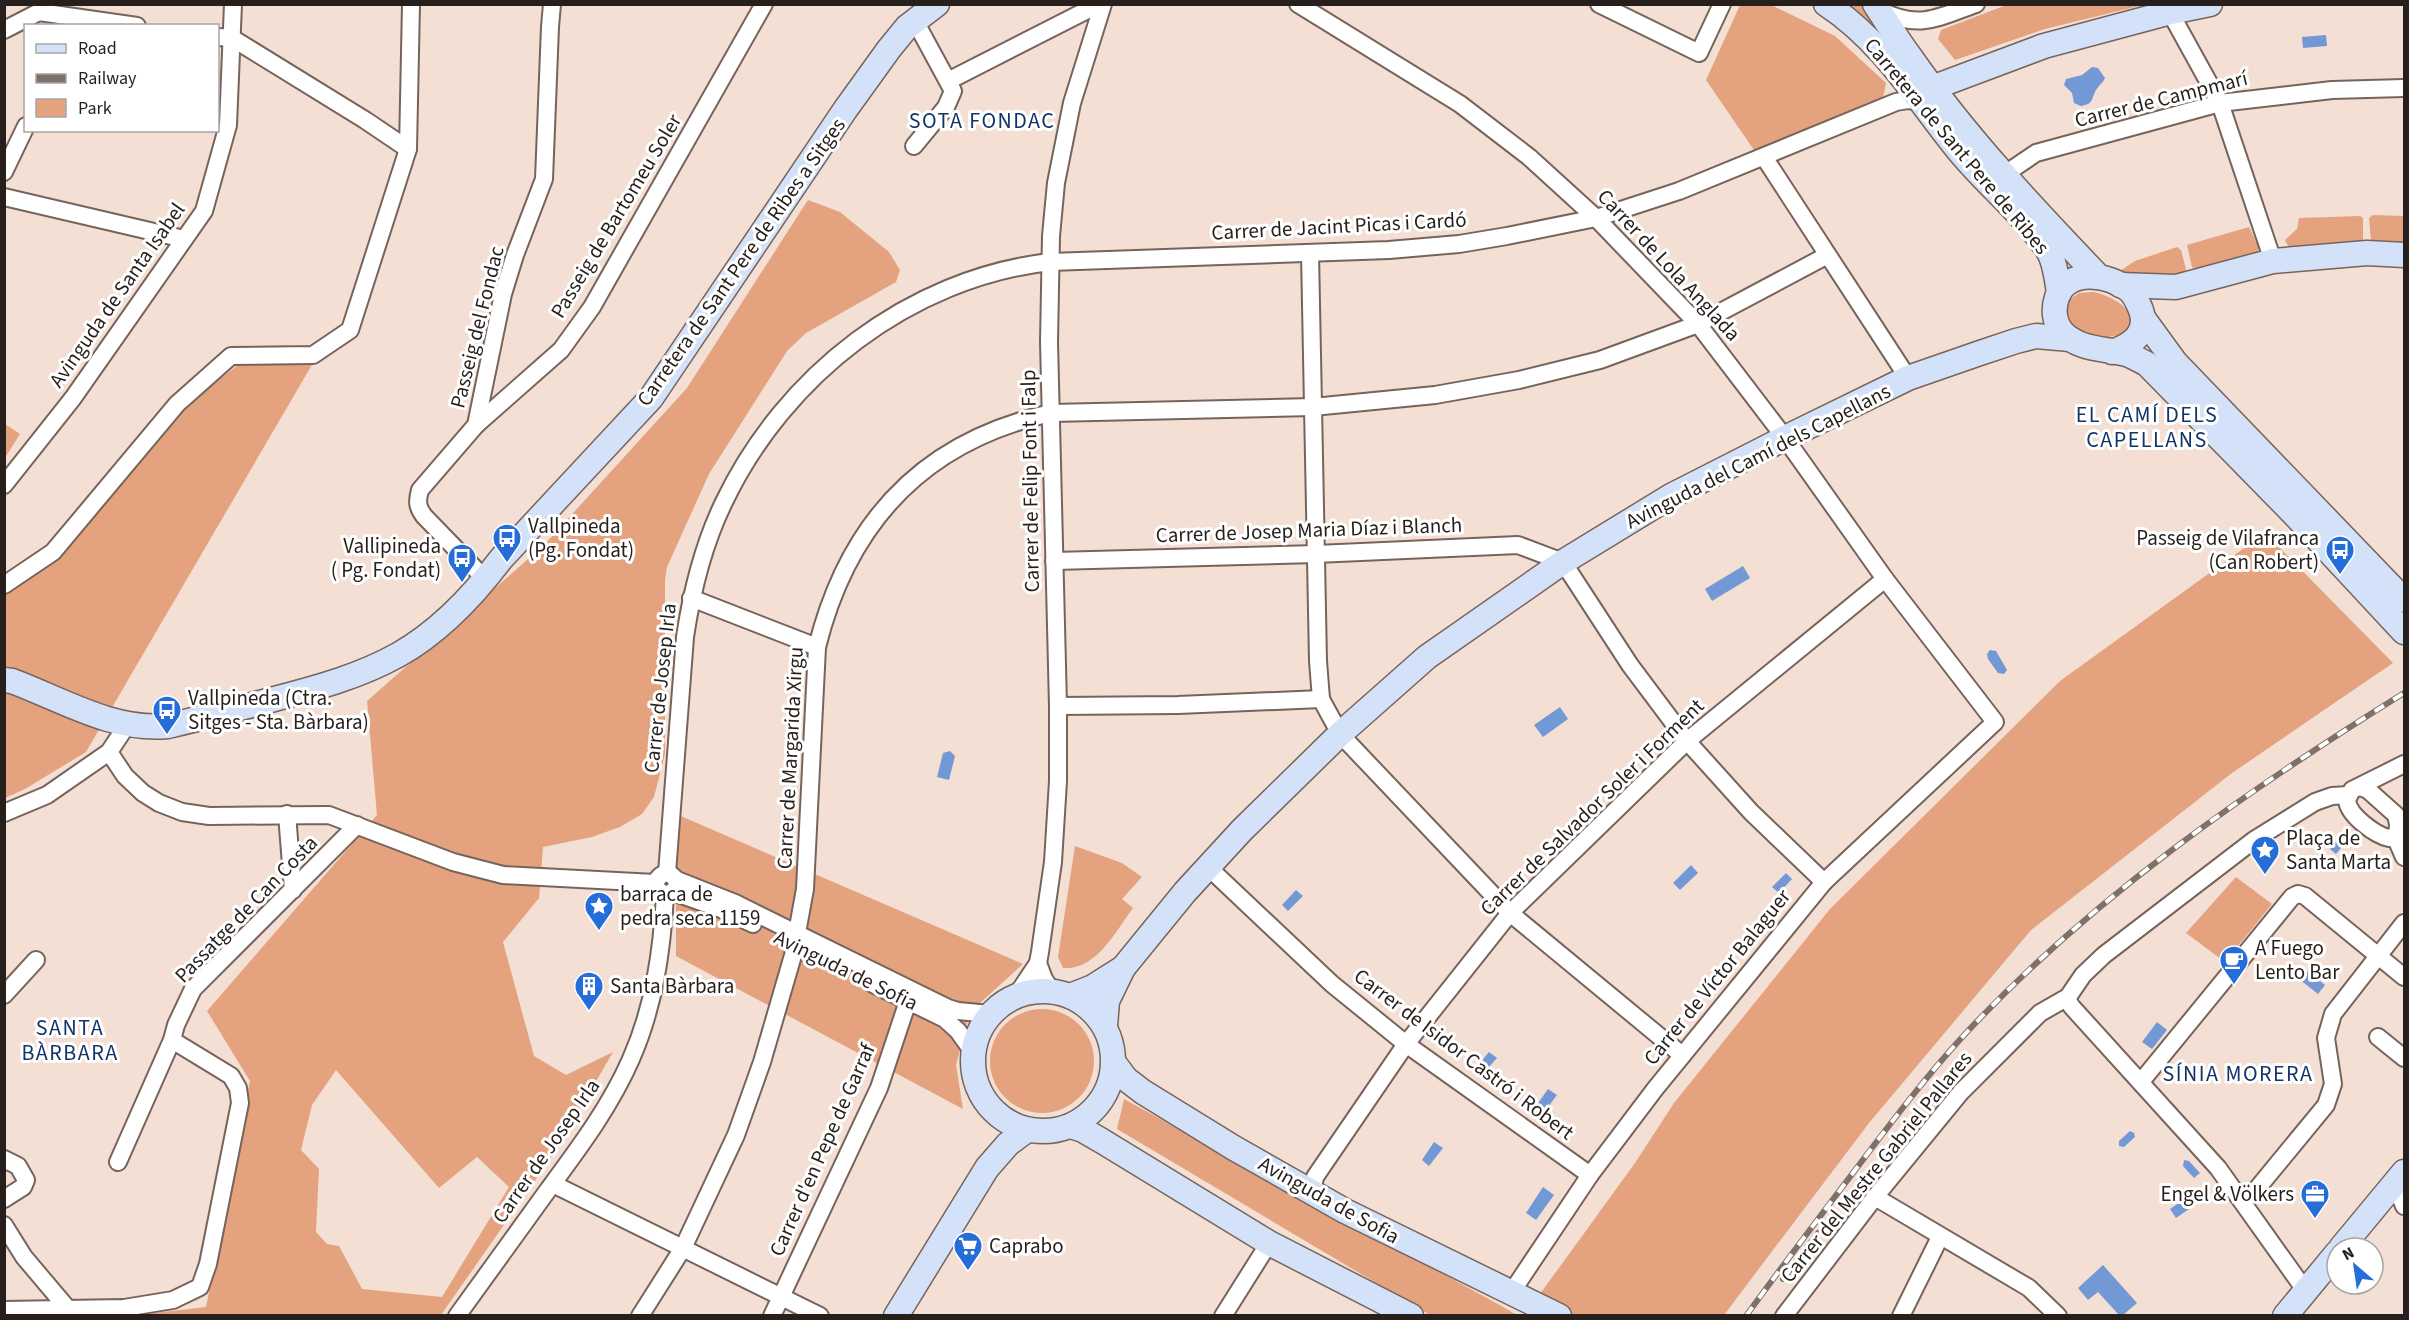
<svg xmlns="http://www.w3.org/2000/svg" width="2409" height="1320" font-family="'Source Sans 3',sans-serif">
  <rect width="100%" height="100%" fill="#f4dfd4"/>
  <g fill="#e4a27e" fill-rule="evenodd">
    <path d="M1769,4L1835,36L1886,83L1883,98L1756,153L1706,80L1740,5Z"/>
    <path d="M2009,4H2143V5L2045,29L1955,60L1938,39L1941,30Z"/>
    <path d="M1841,5H1866L1898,52Z"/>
    <path d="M808,200L840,212L889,252L900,270L896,282L806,333L787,351L709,474L667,567L665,580V754L654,797L642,814L620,827L592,837L543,847L539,898L503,942L534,1056L566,1075L613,1052L557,1149L441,1315L129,1316L206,1307L250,1081L207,1011L377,815L367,701L544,545L687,388ZM336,1070L439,1188L477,1157L509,1187L442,1297L362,1289L339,1246L327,1244L316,1232L319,1169L301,1150L312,1105Z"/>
    <path d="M2373,215L2404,216V243L2371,241L2369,218Z"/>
    <path d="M2360,216L2363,218V240L2360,242L2292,247L2288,246L2285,240L2297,229L2299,218Z"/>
    <path d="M2249,227L2259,248L2257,253L2196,269L2192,267L2187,245Z"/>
    <path d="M2177,247L2181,250L2186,269L2184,273L2154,279L2123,274L2120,271L2135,261Z"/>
    <path d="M2093,292C2107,294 2146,312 2125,331C2110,344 2074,334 2067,316C2065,312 2066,306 2066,302L2079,293Z"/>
    <path d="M313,363L86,752L25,789L5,798V593L71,545L182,408L238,365Z"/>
    <path d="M5,424L20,434L5,458Z"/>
    <path d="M2265,533L2393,663L2232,773L2031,930L1869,1123L1724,1315H1572L1540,1294L1635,1163L1674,1103L1830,909L2060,681Z"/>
    <path d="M676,814L1023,964L970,1012L956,1065L963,1109L676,956Z"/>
    <path d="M1075,846L1122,863L1142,877L1122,899L1133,908C1115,932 1096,971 1063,968L1058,957Z"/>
    <path d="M2236,877L2272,904L2225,962L2186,933Z"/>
    <circle cx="1042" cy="1061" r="52"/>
    <path d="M1124,1099L1496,1303L1517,1315H1430L1117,1129Z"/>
  </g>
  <g fill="#7299d5">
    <path d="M2326,35L2327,46L2303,48L2302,37Z"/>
    <path d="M2092,67L2098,68L2105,78C2103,83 2099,85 2096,90C2091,99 2094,104 2081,106L2074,103L2072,93L2064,85L2066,79L2082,75Z"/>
    <path d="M1743,566L1750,578L1712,601L1705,589Z"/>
    <path d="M1990,650L1996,651L2007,670L2004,674L1998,673L1988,659L1987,654Z"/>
    <path d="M1560,707L1568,719L1543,737L1534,725Z"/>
    <path d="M950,751L955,756L949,780L937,777L943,753Z"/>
    <path d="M2343,833L2349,838L2336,854L2330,849Z"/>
    <path d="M1691,865L1698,873L1680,890L1673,883Z"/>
    <path d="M1786,873L1792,879L1779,893L1772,887Z"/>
    <path d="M1296,890L1303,896L1288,911L1282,905Z"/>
    <path d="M2306,970L2325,985L2318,994L2299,979Z"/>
    <path d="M2157,1022L2167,1030L2152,1049L2142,1042Z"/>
    <path d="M1489,1052L1497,1058L1481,1076L1474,1070Z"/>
    <path d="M1548,1089L1557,1095L1542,1115L1534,1109Z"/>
    <path d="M2130,1131L2134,1133L2135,1137L2124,1147L2119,1146V1141Z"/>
    <path d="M1434,1142L1443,1148L1429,1166L1422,1160Z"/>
    <path d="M2184,1160L2189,1161L2200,1173L2194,1178L2183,1166Z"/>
    <path d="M1543,1187L1554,1195L1536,1220L1526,1213Z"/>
    <path d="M2186,1198L2192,1207L2176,1218L2170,1209Z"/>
    <path d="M2103,1265L2137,1303L2123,1315H2119L2098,1292L2088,1300L2078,1288Z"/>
  </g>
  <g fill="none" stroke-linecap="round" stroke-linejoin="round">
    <g stroke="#76645b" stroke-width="20">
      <g id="street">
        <path d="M1298,4L1460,104L1529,157L1596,218L1698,324L1785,438L1885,579L1995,722L1824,882L1655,1089L1590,1175L1511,1293"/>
        <path d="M1599,4L1699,53L1722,4"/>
        <path d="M2166,5L2220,103L2273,261"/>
        <path d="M1879,10C1920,30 1936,18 1976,4"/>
        <path d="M4,30L39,12L137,26"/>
        <path d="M218,37L232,38L365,120L408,149"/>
        <path d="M948,81L1099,4"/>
        <path d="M914,146L946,107L953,91L915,21"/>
        <path d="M1764,157L1908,378"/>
        <path d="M4,172L26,126"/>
        <path d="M2005,174L2036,153L2220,103L2332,90L2404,88"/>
        <path d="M4,197L184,239"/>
        <path d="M1310,253L1318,661L1321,699L1340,734L1510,913L1682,1055"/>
        <path d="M476,425L561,350L592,307L764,4"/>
        <path d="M4,485L73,398L204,211L228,125L233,4"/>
        <path d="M1054,561L1316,554L1518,545L1563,562L1630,665L1687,741L1751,812L1824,882"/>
        <path d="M485,579L424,516C417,507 417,501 420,490L476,425L503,294L515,255L544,179L550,27L552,4"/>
        <path d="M4,585L53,552L177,404L231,356L313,355L350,330L408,149L411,4"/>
        <path d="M691,598L817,647"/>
        <path d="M1058,706L1178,705L1321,699"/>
        <path d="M109,752L125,776L143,793L159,803L182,812L209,816L329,815L453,862L503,875L655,883"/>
        <path d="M2360,787L2368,790L2396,815L2398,824L2397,841L2404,857"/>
        <path d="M4,813L47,795L109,752L127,725"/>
        <path d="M287,814L293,890"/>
        <path d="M2397,835L2389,838C2375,835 2348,815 2347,800L2352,790L2404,764"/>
        <path d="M1208,867L1332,984L1406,1044L1590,1175"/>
        <path d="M667,873L685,637C692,590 703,545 724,502C784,376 909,278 1050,262L1389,250L1459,244L1507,236L1596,218L1679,191L1896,102L1908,100L1923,102"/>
        <path d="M677,880L676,889L669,894C652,894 652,874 669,873L677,880L735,903L948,1008L958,1011L990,1014"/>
        <path d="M673,892L721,909L753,924"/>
        <path d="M797,933L805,889L817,647C848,523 923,441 1051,413L1313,407L1435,395L1519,380L1600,360L1698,324L1826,256"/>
        <path d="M1038,963L1044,979L1052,991"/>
        <path d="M873,984L945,1019L958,1031L973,1052"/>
        <path d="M4,995L36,960"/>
        <path d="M1016,996L1038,963L1040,952L1053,862L1058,781V706L1049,342L1051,236L1056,183L1072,103L1103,4"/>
        <path d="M2068,997V1001L2072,1007L2218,1168L2305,1290"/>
        <path d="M2378,1037L2404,1058"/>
        <path d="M2142,1084L2144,1078L2292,897L2298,894L2305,896L2404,977"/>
        <path d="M4,1159L18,1166L26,1180L23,1187L4,1199"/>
        <path d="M118,1162L172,1040L176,1025L193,989L357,825"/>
        <path d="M553,1184L820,1316"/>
        <path d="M2395,1184L2404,1206"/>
        <path d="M1312,1193L1315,1177L1406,1044L1510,913L1687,741L1885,579"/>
        <path d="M2238,1195L2248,1196L2256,1190L2326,1105L2333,1084L2326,1038L2333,1014L2404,923"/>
        <path d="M1875,1197L2029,1288L2058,1316"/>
        <path d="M4,1225L24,1257L68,1309"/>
        <path d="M4,1310L124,1308L173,1300L200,1287L208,1264L240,1103L238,1088L231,1076L172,1040"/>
        <path d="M457,1316C487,1274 518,1232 548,1190C579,1148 610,1107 631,1059C654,1007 662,951 665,895"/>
        <path d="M640,1316L683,1248L736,1135L762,1062L796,945"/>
        <path d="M772,1316L879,1088L908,1001"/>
        <path d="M1223,1316L1269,1243"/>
        <path d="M1784,1316L1875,1197L1961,1092L2040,1013L2068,997L2083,975L2104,955L2254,840L2315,802L2332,796L2348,795"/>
        <path d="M1901,1316L1940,1237"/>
      </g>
    </g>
    <g stroke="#76645b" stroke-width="27">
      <g id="secondary">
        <path d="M1826,4C1881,40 1915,96 1955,146C1983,182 2021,211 2047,249C2055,260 2057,280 2059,293"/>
        <path d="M1875,4C1887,22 1898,41 1911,58C1966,137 2033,208 2099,277"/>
        <path d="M1935,90L1940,85L2044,46L2171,12L2210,4"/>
        <path d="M2120,285L2176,287L2273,261L2367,253L2404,255"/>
        <path d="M2143,318L2175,362L2404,600"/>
        <path d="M2112,352C2132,345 2149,333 2141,310C2138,303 2135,295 2129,290C2109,274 2068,268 2057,297C2053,309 2054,322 2062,332C2078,349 2100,348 2122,353C2130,354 2139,360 2147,364L2296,516L2404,632"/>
        <path d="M4,680L12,681C63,700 112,731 168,726C205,717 242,708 278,698C320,687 360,676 398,655C439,632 473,596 501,559L651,398L845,110L889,49L907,27L937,4"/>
        <circle cx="1043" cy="1061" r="70"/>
        <path d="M1070,996L1093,987L1123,968"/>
        <path d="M1105,1026L1107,1001L1123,968L1185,892L1242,830L1340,734L1427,657L1563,562L1671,496L1785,438L1908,378L1980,353L2016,341L2036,336L2070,339"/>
        <path d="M1114,1063L1126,1079L1143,1092L1234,1148L1345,1211L1559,1316"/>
        <path d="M1071,1126L1083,1130L1102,1141L1269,1243L1411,1316"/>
        <path d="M2341,1248L2404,1172"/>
        <path d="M896,1316L987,1168L1008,1144L1027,1130"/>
        <path d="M2285,1316L2337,1253"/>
      </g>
    </g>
    <use href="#street" stroke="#fff" stroke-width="16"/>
    <use href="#secondary" stroke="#d3e2f9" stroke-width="24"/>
    <g stroke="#7e716a" stroke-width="6">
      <g id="rail">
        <path d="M1783,1279L1818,1233"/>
        <path d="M1746,1316C1783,1265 1821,1215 1859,1165C1893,1120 1928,1074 1966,1033C2093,897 2248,790 2404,693"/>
      </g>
    </g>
    <use href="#rail" stroke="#fff" stroke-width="4" stroke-dasharray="11" stroke-linecap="butt"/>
  </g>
  <defs>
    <g id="bus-pin" transform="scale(1.5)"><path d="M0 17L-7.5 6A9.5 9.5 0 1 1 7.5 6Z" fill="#256dd9" stroke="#fff"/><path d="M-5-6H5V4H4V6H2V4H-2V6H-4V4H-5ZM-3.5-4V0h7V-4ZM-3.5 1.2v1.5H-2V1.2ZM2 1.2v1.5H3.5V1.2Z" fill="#fff"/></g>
    <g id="sight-pin" transform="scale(1.5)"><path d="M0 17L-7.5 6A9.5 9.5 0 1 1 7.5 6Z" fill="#256dd9" stroke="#fff"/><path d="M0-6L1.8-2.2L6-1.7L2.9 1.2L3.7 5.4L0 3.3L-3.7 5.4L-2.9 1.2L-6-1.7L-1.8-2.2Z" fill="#fff"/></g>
    <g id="cafe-pin" transform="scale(1.5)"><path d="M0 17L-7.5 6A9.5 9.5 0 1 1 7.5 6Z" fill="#256dd9" stroke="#fff"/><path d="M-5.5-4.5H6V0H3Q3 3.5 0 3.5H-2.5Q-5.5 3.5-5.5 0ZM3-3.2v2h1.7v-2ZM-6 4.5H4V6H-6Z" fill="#fff"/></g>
    <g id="building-pin" transform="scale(1.5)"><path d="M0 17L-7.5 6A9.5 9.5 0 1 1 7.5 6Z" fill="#256dd9" stroke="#fff"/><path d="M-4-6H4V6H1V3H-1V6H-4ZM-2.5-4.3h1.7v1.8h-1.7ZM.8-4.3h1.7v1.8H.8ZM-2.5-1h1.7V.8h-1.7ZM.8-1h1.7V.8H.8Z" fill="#fff"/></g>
    <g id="office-pin" transform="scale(1.5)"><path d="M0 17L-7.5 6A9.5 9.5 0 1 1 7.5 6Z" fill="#256dd9" stroke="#fff"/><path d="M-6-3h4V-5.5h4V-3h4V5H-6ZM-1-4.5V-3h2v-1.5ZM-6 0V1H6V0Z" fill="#fff"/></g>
    <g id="supermarket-pin" transform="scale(1.5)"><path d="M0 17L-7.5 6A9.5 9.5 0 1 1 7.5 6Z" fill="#256dd9" stroke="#fff"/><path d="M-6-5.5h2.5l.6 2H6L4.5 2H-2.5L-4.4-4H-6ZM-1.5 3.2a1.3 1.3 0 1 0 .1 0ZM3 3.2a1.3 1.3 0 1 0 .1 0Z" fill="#fff"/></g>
  </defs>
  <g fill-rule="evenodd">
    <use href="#bus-pin" x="507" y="538"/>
    <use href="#bus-pin" x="2340" y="550"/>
    <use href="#bus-pin" x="462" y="558"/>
    <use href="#bus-pin" x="167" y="710"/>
    <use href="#sight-pin" x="2265" y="850"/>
    <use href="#sight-pin" x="599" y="906"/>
    <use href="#cafe-pin" x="2234" y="960"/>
    <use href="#building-pin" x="589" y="986"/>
    <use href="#office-pin" x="2315" y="1194"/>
    <use href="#supermarket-pin" x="968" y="1246"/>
  </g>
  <g text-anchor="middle" stroke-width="6" stroke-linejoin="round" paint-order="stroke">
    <g font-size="21" fill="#261f1b" stroke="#fff">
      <text transform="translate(2161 99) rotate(-14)" y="7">Carrer de Campmarí</text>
      <text transform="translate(1957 146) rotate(50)" y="7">Carretera de Sant Pere de Ribes</text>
      <text transform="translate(616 216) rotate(-59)" y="7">Passeig de Bartomeu Soler</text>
      <text transform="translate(1339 226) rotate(-3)" y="7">Carrer de Jacint Picas i Cardó</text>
      <text transform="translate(741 262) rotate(-55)" y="7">Carretera de Sant Pere de Ribes a Sitges</text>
      <text transform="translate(1669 265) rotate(47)" y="7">Carrer de Lola Anglada</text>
      <text transform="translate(117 295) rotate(-55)" y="7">Avinguda de Santa Isabel</text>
      <text transform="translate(477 327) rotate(-76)" y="7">Passeig del Fondac</text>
      <text transform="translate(1758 456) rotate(-27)" y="7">Avinguda del Camí dels Capellans</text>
      <text transform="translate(1030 481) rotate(-91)" y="7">Carrer de Felip Font i Falp</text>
      <text transform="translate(1309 530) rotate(-2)" y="7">Carrer de Josep Maria Díaz i Blanch</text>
      <text transform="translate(660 688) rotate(-84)" y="7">Carrer de Josep Irla</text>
      <text transform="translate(790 758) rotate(-87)" y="7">Carrer de Margarida Xirgu</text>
      <text transform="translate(1592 807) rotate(-44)" y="7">Carrer de Salvador Soler i Forment</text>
      <text transform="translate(246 909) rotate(-46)" y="7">Passatge de Can Costa</text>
      <text transform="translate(846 970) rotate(26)" y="7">Avinguda de Sofia</text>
      <text transform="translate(1717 977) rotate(-51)" y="7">Carrer de Víctor Balaguer</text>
      <text transform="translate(1464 1054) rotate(37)" y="7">Carrer de Isidor Castró i Robert</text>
      <text transform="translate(822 1150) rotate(-66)" y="7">Carrer d'en Pepe de Garraf</text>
      <text transform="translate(546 1151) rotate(-55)" y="7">Carrer de Josep Irla</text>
      <text transform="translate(1876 1167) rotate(-51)" y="7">Carrer del Mestre Gabriel Pallares</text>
      <text transform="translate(1329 1200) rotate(29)" y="7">Avinguda de Sofia</text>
    </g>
    <g font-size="21" fill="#261f1b" stroke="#fff" text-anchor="start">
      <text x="528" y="533">Vallpineda<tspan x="528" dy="24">(Pg. Fondat)</tspan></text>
      <text x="2319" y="545" text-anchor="end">Passeig de Vilafranca<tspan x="2319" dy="24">(Can Robert)</tspan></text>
      <text x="441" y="553" text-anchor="end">Vallipineda<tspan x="441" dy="24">( Pg. Fondat)</tspan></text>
      <text x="188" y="705">Vallpineda (Ctra.<tspan x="188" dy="24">Sitges - Sta. Bàrbara)</tspan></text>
      <text x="2286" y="845">Plaça de<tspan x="2286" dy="24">Santa Marta</tspan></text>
      <text x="620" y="901">barraca de<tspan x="620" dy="24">pedra seca 1159</tspan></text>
      <text x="2255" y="955">A Fuego<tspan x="2255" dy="24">Lento Bar</tspan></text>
      <text x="610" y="993">Santa Bàrbara</text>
      <text x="2294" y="1201" text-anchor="end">Engel &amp; Völkers</text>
      <text x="989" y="1253">Caprabo</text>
    </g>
    <g font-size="22" letter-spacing="1.5" fill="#123469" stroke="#fff">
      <text x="982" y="128">SOTA FONDAC</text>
      <text x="2147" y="422">EL CAMÍ DELS<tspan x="2147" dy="25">CAPELLANS</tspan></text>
      <text x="70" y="1035">SANTA<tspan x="70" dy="25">BÀRBARA</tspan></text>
      <text x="2238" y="1081">SÍNIA MORERA</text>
    </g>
  </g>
  <rect width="2409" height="1320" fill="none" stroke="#261f1b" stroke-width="12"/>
  <rect x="24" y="24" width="195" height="108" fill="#ffffff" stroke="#a8a5a4" stroke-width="1.5"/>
  <rect x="36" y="44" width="30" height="9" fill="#d3e2f9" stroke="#a8a5a4" stroke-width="1.5"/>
  <text x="78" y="54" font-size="18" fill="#261f1b">Road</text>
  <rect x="36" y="74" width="30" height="9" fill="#7e716a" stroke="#a8a5a4" stroke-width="1.5"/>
  <text x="78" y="84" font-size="18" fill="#261f1b">Railway</text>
  <rect x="36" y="99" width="30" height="18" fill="#e4a27e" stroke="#a8a5a4" stroke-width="1.5"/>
  <text x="78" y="114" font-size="18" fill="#261f1b">Park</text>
  <g transform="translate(2355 1266) rotate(331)"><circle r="28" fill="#ffffff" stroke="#a8a5a4" stroke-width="1.5"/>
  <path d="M0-4.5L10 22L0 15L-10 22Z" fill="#256dd9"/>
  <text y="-9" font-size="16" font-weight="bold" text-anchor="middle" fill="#261f1b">N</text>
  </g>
</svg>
